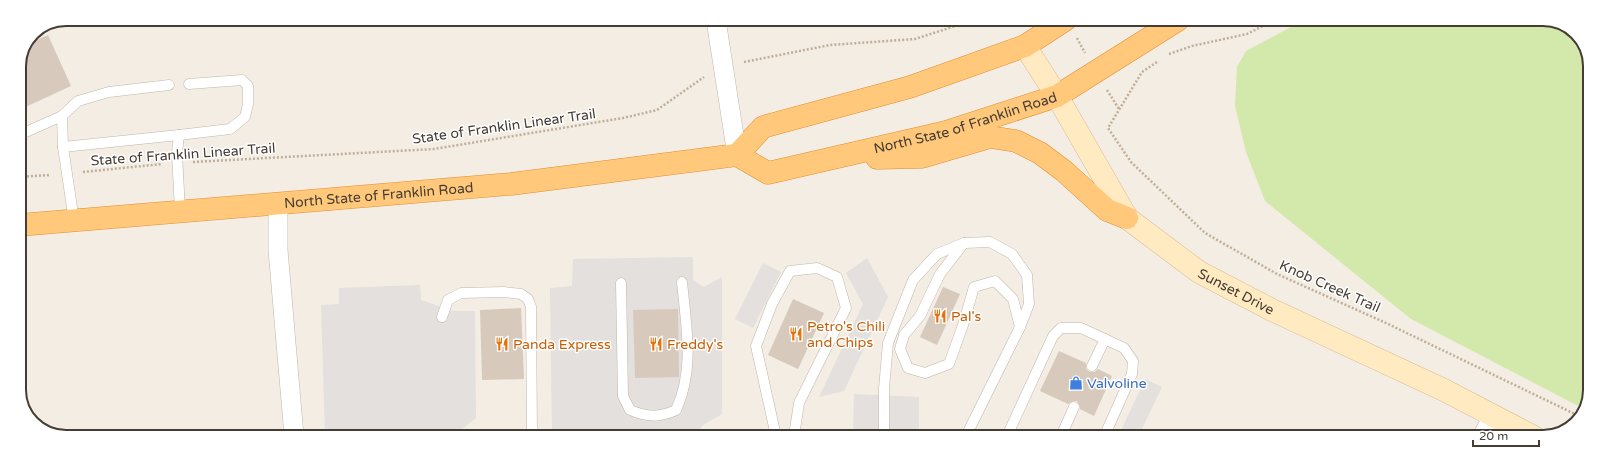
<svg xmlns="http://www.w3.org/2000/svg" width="1609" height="456" font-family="'Varela Round',sans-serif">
  <rect width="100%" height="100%" fill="#f3ede4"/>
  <path fill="#d3e8ab" d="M1304,20L1555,21L1578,35L1590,63L1588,402L1584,409L1411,319L1265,201L1246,152L1235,106L1237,67L1246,51Z"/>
  <g fill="#e3e0dd">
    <path d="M693,257V280L704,287L722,277V414L703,425L695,436H552L550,288L572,286L573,259Z"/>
    <path d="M867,258L888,297L844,391L819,397L863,304L846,273Z"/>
    <path d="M763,263L781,272L753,328L735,319Z"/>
    <path d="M420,285L421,300L454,311H475L476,418L453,436H325L321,305L339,304V288Z"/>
    <path d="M1145,379L1162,387L1138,437H1118Z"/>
    <path d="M854,394L919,397V436H853Z"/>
  </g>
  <g fill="#d7cabc">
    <path d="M48,35L71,86L19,110V66L29,43Z"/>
    <path d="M943,287L960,294L937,345L920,337Z"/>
    <path d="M793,299L824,313L798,369L768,355Z"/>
    <path d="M521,308L524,379L482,380L480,310Z"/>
    <path d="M678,309L679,377L635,378L633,310Z"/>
    <path d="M1059,351L1086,363V369L1090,372H1095L1098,369L1112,376L1094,416L1080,409V406L1077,401H1073L1068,404L1040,391Z"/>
  </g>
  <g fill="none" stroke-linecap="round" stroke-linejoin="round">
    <g stroke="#c1b6a9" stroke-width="11">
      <g id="service">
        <path d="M19,135L62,116"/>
        <path d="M63,147L179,135"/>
        <path d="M180,211L177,153L179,135L230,129L245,117L248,104V86L242,80L189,84"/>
        <path d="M74,221L63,147L62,116L78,101L109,92L169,85"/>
        <path d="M964,243L940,274L920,316L904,335L900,349L908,368L925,373L949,364L963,325L974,287L995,281L1013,299L1020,327"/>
        <path d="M621,283L623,396L630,410C647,417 659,418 676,410C695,370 686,325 682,282"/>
        <path d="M442,317L448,300L461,293L504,292L521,294L528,299L531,307L532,436"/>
        <path d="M1092,366L1105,339"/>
        <path d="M776,436L756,346L772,304L790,271L817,268L837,277L846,308L799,403L794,436"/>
        <path d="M884,436V388L888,343L913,280L937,254L964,243L990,242L1012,254L1027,275L1029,304L1020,327L966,436"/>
        <path d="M1007,436L1053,336L1061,328H1081L1124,348L1133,361L1132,374L1104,437"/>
        <path d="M1061,436L1074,407"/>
      </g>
    </g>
    <g stroke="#c1b6a9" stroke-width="20">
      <g id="minor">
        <path d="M716,20L737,155"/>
        <path d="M278,203V250L294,436"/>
        <path d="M1482,437L1493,416"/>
      </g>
    </g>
    <g stroke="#d7bf94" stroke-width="23">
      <g id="secondary">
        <path id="s1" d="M1025,46L1057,96L1127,218L1199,272L1272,310L1444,390L1534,437"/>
      </g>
    </g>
    <g stroke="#e18e30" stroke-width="23">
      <g id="trunk">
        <path d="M737,155L763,127L910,87L1025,46L1065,20"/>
        <path d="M877,158L922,157L990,137L1016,141L1040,153L1064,171L1107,210L1127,218"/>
        <path id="s2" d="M19,225L511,184L737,155L768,173L946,132L1057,96L1178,20"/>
      </g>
    </g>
    <g stroke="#c0ae97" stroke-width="2.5" stroke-dasharray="2 2" stroke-linecap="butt">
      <path d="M1077,38L1085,53"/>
      <path d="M1169,54L1192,46L1247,34L1275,20"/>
      <path d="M744,62L830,45L915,39L974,20"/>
      <path d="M1157,62L1142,72L1108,128L1131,162L1205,233L1277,274L1386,323L1579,416"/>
      <path d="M1107,90L1119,109"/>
      <path d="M193,162L434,149L623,118L657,110L704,77"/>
      <path d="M83,172L162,164"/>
      <path d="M19,177L50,175"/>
    </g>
    <use href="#service" stroke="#fff" stroke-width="10"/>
    <use href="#minor" stroke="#fff" stroke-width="19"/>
    <use href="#secondary" stroke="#ffeac2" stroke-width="22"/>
    <use href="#trunk" stroke="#ffc87a" stroke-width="22"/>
  </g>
  <defs>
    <g id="restaurant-bare" transform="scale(1.08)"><path d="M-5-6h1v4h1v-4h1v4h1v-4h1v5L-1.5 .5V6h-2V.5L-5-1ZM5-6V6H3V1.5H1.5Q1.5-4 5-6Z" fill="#e8710a" stroke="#fff" stroke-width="2.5" paint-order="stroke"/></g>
    <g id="shop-bare" transform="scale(1.08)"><path d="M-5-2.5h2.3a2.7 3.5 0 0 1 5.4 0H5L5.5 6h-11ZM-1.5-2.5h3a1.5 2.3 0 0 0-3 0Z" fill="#3f7fe0" stroke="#fff" stroke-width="2.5" paint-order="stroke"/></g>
  </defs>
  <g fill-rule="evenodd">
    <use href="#restaurant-bare" x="940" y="316"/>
    <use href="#restaurant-bare" x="796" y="334"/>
    <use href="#restaurant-bare" x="502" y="344"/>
    <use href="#restaurant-bare" x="656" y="344"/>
    <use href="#shop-bare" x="1076" y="383"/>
  </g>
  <g text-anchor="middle" stroke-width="3" stroke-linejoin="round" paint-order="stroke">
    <g font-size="14" fill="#453c34" stroke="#fff">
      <text dy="5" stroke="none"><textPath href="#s2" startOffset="961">North State of Franklin Road</textPath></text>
      <text transform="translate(504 126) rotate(-8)" y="5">State of Franklin Linear Trail</text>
      <text transform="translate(183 154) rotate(-4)" y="5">State of Franklin Linear Trail</text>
      <text dy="5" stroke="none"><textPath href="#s2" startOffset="361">North State of Franklin Road</textPath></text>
      <text transform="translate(1330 286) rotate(24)" y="5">Knob Creek Trail</text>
      <text dy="5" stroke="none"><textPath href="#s1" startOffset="332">Sunset Drive</textPath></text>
    </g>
    <g font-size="14" fill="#c56008" stroke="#fff" text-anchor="start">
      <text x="951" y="321">Pal's</text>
      <text x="807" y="331">Petro's Chili<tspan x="807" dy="16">and Chips</tspan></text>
      <text x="513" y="349">Panda Express</text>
      <text x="667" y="349">Freddy's</text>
    </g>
    <g font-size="14" fill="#366cbe" stroke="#fff" text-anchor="start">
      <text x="1087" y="388">Valvoline</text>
    </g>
  </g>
  <path d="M0 0H1609V456H0ZM66 26H1543A40 40 0 0 1 1583 66V390A40 40 0 0 1 1543 430H66A40 40 0 0 1 26 390V66A40 40 0 0 1 66 26Z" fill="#fff" fill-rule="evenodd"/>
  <path fill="none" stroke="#453c34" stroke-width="2" d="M66 26H1543A40 40 0 0 1 1583 66V390A40 40 0 0 1 1543 430H66A40 40 0 0 1 26 390V66A40 40 0 0 1 66 26Z"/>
  <path d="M1473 440v6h66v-6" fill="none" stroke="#453c34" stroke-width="2"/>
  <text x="1479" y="440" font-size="12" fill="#453c34" stroke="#ffffff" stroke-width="3" paint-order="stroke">20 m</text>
</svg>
